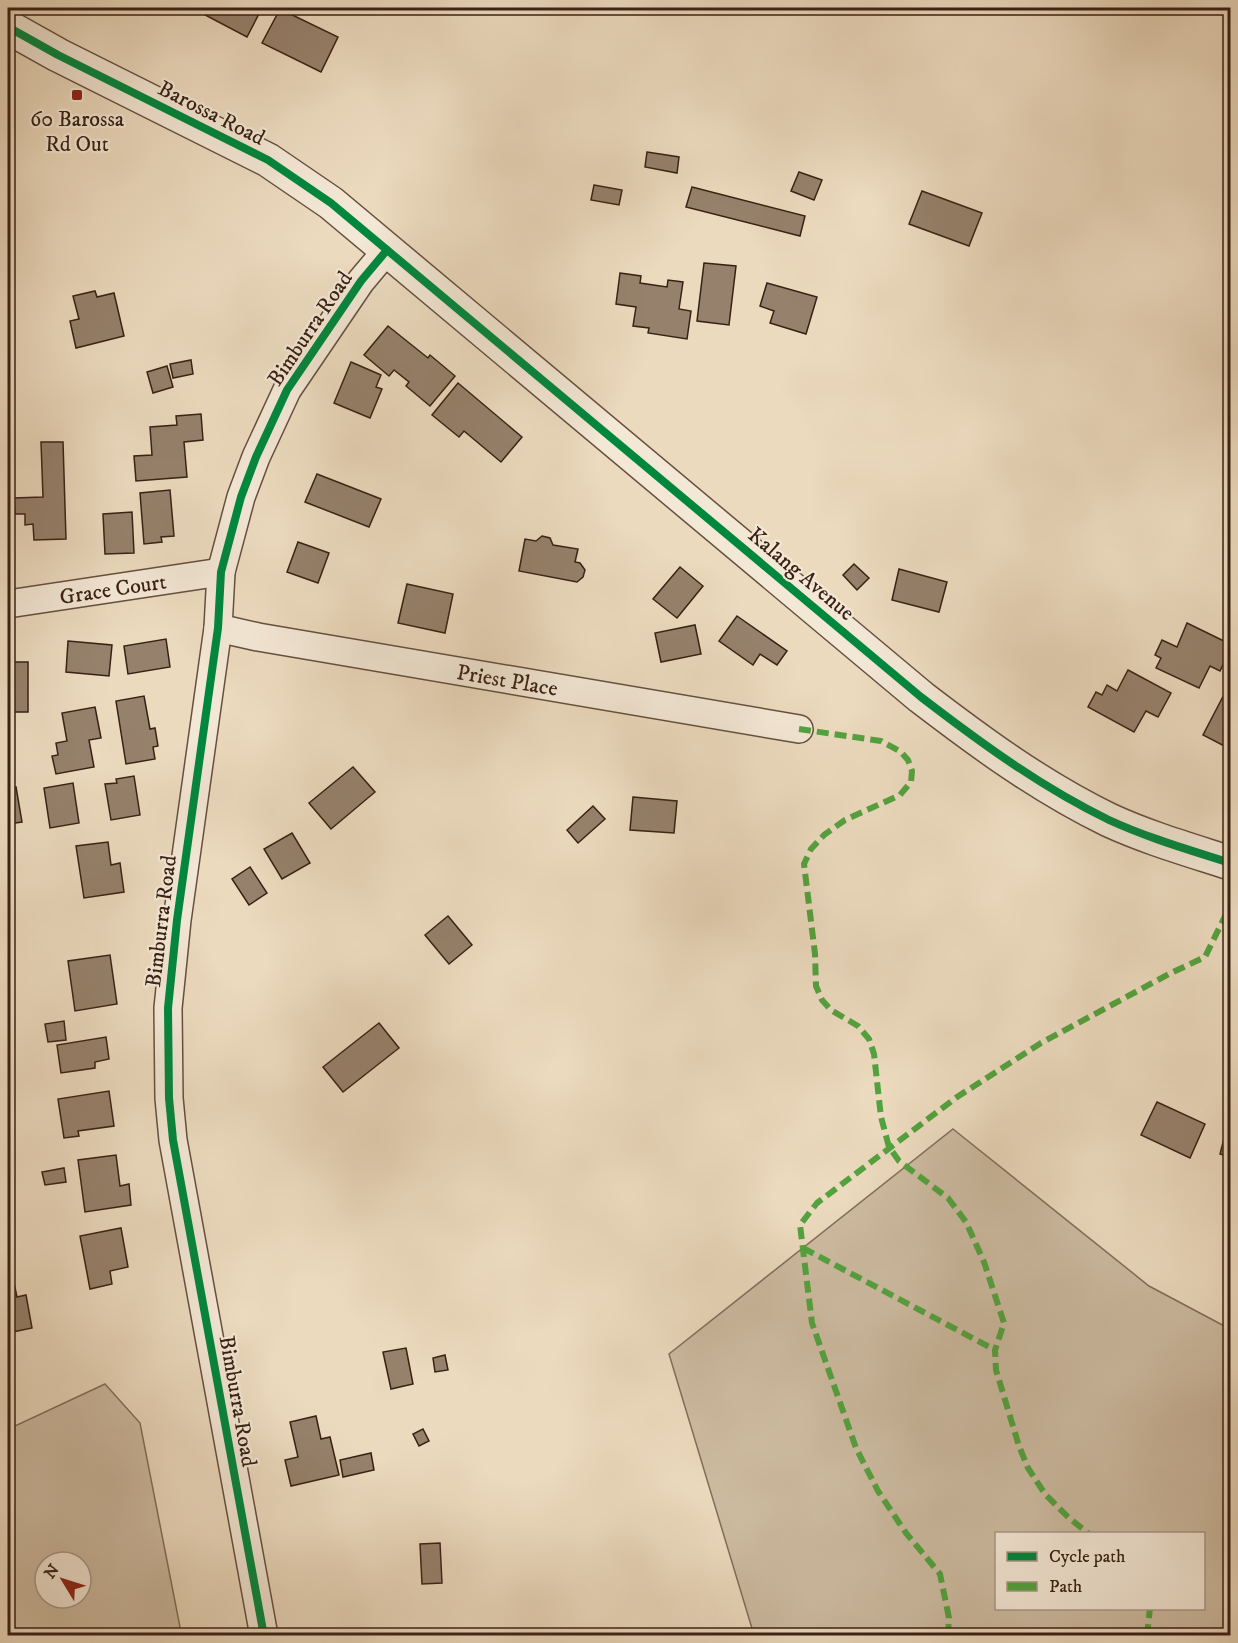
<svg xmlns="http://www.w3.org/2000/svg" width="1238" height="1643" font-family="'IM FELL DW Pica',serif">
  <rect width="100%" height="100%" fill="#ecdabe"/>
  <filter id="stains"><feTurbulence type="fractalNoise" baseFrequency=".00333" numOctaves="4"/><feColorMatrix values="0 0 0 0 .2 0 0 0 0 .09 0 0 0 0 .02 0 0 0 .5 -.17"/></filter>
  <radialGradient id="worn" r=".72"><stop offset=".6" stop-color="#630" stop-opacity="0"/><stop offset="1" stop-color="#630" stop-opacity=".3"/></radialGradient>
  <g fill="#cdbba1" stroke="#826e5a" stroke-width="1.5" fill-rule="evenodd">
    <path d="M953,1129L1149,1286L1230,1329V1635H754L669,1354ZM996,1534H1204V1608H996Z"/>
    <path d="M105,1384L140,1423L180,1627L179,1635H8V1424L13,1427ZM45,1562H81V1598H45Z"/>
  </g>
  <g fill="#96816c" stroke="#382114" stroke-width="1.5">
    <path d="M192,8H262L247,37Z"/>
    <path d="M280,9L338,37L321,72L262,43Z"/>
    <path d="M647,152L679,157L677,173L645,167Z"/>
    <path d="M799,172L822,180L814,200L791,191Z"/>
    <path d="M594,185L622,190L619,205L591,200Z"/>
    <path d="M692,187L805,216L800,236L686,207Z"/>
    <path d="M922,191L982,213L969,246L909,224Z"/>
    <path d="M704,263L736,266L729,325L697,321Z"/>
    <path d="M620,273L641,276L640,283L667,287L668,280L683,282L679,309L691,311L687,339L648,333L649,328L633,326L636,307L616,304Z"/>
    <path d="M767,283L817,297L806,334L770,323L774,311L760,306Z"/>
    <path d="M95,291L97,297L114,293L124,336L76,348L70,321L79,319L73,296Z"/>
    <path d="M388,326L428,358L430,355L455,376L430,406L406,386L409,382L394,370L389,376L364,355Z"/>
    <path d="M191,360L193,374L173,378L170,364Z"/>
    <path d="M351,362L381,375L376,387L382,389L370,418L334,403Z"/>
    <path d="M167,366L173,387L153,393L147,372Z"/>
    <path d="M458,383L522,437L501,462L464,431L459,437L432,415Z"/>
    <path d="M201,414L203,440L184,442L187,477L136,481L134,456L152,455L150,427L177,425L176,416Z"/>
    <path d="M41,442H63L66,539L34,540L33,524L25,525V514H15L14,498L43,497Z"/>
    <path d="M317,474L381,499L369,527L305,502Z"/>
    <path d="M170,490L174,536L161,537L162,542L144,544L140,493Z"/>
    <path d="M132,512L134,553L105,554L103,514Z"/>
    <path d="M542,536L550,538L553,545L578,549L575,562L580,563L585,570L583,577L577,582L519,571L525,539L536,541Z"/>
    <path d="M298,542L329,553L318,583L287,572Z"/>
    <path d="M854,564L869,578L857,590L843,575Z"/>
    <path d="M680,567L703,586L677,618L653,599Z"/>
    <path d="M899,569L947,582L939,612L892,600Z"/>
    <path d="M407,584L453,594L445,633L398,623Z"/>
    <path d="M737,616L787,651L777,665L760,654L753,665L719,641Z"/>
    <path d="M1187,623L1230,644V650L1220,671L1210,666L1199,688L1156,668L1161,658L1155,655L1162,640L1177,647Z"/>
    <path d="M695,625L701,654L661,662L655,633Z"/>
    <path d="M166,639L170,667L128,674L124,646Z"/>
    <path d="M68,641L112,645L109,676L66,672Z"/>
    <rect x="8" y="662" width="20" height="50"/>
    <path d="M1128,670L1171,693L1158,717L1146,711L1134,732L1088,707L1096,692L1102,695L1107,685L1117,691Z"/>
    <path d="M1229,685L1230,686V749L1203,735Z"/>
    <path d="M144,696L150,729L155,728L158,746L153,747L155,759L126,764L116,701Z"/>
    <path d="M95,707L101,738L89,740L94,767L56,774L52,756L58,755L56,743L67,741L62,713Z"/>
    <path d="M353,767L375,792L331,829L309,803Z"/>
    <path d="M134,776L140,815L111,820L105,784L117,783L116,779Z"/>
    <path d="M73,783L79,823L50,828L44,788Z"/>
    <path d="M16,787L22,822L8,824V789Z"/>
    <path d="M633,797L677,801L674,833L630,830Z"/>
    <path d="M593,806L605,819L578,843L567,830Z"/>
    <path d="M292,833L310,863L282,879L264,849Z"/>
    <path d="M108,842L111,865L120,863L124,892L84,898L76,846Z"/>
    <path d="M250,867L267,893L249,905L232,879Z"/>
    <path d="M448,916L472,945L449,964L425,935Z"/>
    <path d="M110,955L117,1004L75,1011L68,961Z"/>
    <path d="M64,1021L66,1040L48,1042L45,1024Z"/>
    <path d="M379,1023L399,1048L343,1092L323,1067Z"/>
    <path d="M106,1037L109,1059L95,1062V1068L61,1073L57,1045Z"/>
    <path d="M109,1091L114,1126L78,1131L79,1136L64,1138L58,1099Z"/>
    <path d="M1157,1102L1205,1124L1190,1158L1141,1135Z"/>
    <path d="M1227,1127L1230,1128V1157L1220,1154Z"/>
    <path d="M116,1155L120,1186L129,1184L131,1205L85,1212L78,1160Z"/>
    <path d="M64,1168L66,1182L45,1185L42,1172Z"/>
    <path d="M121,1228L128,1267L110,1271L112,1284L90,1289L80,1236Z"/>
    <path d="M10,1264L17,1297L26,1295L32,1328L8,1333V1265Z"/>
    <path d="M406,1348L413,1384L391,1389L383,1352Z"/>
    <path d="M445,1355L448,1370L435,1372L433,1358Z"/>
    <path d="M316,1416L321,1439L330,1437L339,1475L291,1486L285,1460L298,1457L290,1422Z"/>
    <path d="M423,1429L429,1441L419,1446L413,1434Z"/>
    <path d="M371,1453L374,1470L343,1477L340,1460Z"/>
    <path d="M440,1543L442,1583L422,1584L420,1544Z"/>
  </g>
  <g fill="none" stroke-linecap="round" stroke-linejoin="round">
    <g stroke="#654f3e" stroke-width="30">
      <g id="minor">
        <path id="s1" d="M8,604L221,572"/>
        <path id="s2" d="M218,628L258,637L799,729"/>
        <path d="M264,1636L173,1140L169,1098L168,1008L177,920L218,628L221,572L241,497L256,457L287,390L361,281L387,250"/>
      </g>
    </g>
    <g stroke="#654f3e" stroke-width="36">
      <path id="tertiary" d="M8,27L58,55L268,160L331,203L921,697C981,743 1041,787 1109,820C1148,838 1190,850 1230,863"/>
    </g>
    <use href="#minor" stroke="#f3e7d5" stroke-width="27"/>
    <use href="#tertiary" stroke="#f3e7d5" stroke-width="33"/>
    <g stroke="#53a23f" stroke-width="6" stroke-dasharray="12 6" stroke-linecap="butt">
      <path d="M799,729L881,741L901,752L908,760L912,771L911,782L900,795L845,820L824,835L811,849L804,864L815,954L816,986L822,1000L831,1010L858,1026L869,1039L874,1054L881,1117L889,1147L899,1161L948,1198L966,1222L984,1262L1004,1323L995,1350L996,1370L1019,1446L1028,1468L1045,1494L1068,1517L1089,1534"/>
      <path d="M803,1248L995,1350"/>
      <path d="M948,1636L949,1618L940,1574L906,1533L878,1491L856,1448L812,1323L800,1225L817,1203L957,1097L1041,1043L1169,974L1205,957L1230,906"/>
      <path d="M1147,1636L1150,1608"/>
    </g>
    <g stroke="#f3e7d5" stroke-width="11">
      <g id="cycleway">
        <path d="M8,27L58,55L268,160L331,203L921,697C981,743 1041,787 1109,820C1148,838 1190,850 1230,863"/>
        <path d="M264,1636L173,1140L169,1098L168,1008L177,920L218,628L221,572L241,497L256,457L287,390L361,281L387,250"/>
      </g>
    </g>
    <use href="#cycleway" stroke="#00873e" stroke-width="8"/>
  </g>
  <rect fill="#8f2418" stroke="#f3e7d5" stroke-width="2" x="71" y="89" width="12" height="12" rx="3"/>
  <g text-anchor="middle" stroke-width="4.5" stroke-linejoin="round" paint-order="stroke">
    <g font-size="22" fill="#382114" stroke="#f3e7d5">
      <text transform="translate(212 112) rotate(27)" y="8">Barossa Road</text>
      <text transform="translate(309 328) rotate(-56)" y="8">Bimburra Road</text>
      <text transform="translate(802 573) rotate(40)" y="8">Kalang Avenue</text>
      <text dy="8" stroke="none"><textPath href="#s1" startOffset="106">Grace Court</textPath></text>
      <text dy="8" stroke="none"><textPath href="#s2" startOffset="294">Priest Place</textPath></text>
      <text transform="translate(160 921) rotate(-83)" y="8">Bimburra Road</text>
      <text transform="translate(239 1401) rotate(80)" y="8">Bimburra Road</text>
    </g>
    <g font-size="22" fill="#382114" stroke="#f3e7d5">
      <text x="77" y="126">60 Barossa<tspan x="77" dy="25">Rd Out</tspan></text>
    </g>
  </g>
  <rect width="1238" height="1643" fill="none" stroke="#ecdabe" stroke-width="30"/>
  <rect x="9" y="9" width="1220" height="1625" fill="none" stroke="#382114" stroke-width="3"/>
  <rect x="15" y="15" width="1208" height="1613" fill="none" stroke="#382114" stroke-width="1.5"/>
  <rect x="995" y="1532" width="210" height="78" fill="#f3e7d5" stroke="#a89888" stroke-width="1.5"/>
  <rect x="1007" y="1552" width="30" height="9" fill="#00873e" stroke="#a89888" stroke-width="1.5"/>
  <text x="1049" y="1562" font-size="18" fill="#382114">Cycle path</text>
  <rect x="1007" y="1582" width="30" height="9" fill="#53a23f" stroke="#a89888" stroke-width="1.5"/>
  <text x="1049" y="1592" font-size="18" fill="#382114">Path</text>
  <g transform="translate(63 1580) rotate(308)"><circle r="28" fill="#f3e7d5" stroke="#a89888" stroke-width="1.5"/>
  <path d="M0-4.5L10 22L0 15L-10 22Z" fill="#8f2418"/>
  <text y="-9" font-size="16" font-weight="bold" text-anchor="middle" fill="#382114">N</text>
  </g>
  <rect width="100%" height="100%" filter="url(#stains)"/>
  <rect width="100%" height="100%" fill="url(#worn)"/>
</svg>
